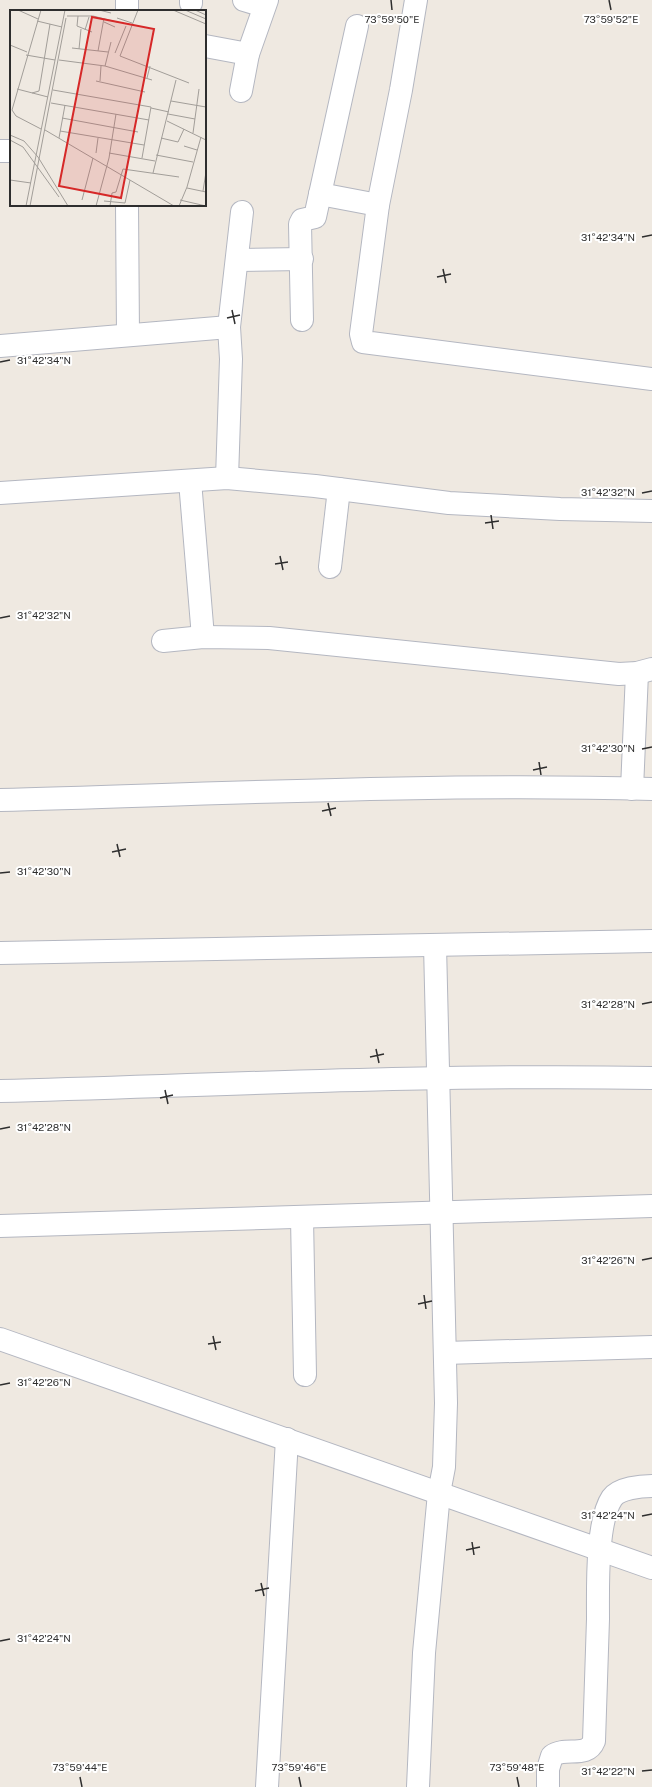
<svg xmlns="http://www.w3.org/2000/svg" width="652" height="1787" font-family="'Public Sans',sans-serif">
  <rect width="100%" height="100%" fill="#efe9e1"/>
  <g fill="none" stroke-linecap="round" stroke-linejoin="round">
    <g stroke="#b4b7c1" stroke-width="24">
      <g id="street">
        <path d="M244,0L264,6"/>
        <path d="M416,0L401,90L378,205L361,334L363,342L652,379"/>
        <path d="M191,3V0"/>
        <path d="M127,11V0"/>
        <path d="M205,46L248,54"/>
        <path d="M241,91L248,54L267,0"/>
        <path d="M0,151H11"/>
        <path d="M320,194L378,205"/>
        <path d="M127,205L128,335"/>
        <path d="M237,260L302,259"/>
        <path d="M302,320L300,224L302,220L315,217L357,26"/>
        <path d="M0,346L229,327"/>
        <path d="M227,478L231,359L229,327L242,212"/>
        <path d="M190,481L203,637"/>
        <path d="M0,493L227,478L315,486L449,503L560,509L652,511"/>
        <path d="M330,567L339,489"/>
        <path d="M163,641L203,637L269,638L619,674L637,673L652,669"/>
        <path d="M632,789L637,673"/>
        <path d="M0,800C217,794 435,783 652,789"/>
        <path d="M0,953L652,941"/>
        <path d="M0,1091C217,1085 435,1074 652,1078"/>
        <path d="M302,1218L305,1375"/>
        <path d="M0,1226L652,1206"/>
        <path d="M445,1353L652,1347"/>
        <path d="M267,1787L287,1439"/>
        <path d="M418,1787L424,1653L439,1493L444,1467L446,1403L435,945"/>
        <path d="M548,1787V1769L552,1756C565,1746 587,1759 594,1741C595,1700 597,1660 598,1619C598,1589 596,1522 612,1498C619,1488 641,1486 652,1486"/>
      </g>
    </g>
    <g stroke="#b4b7c1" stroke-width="24">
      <path id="secondary" d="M0,1339L652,1568"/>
    </g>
    <use href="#street" stroke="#fff" stroke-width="22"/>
    <use href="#secondary" stroke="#fff" stroke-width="22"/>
  </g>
  <path fill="none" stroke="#2e2e2e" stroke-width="1.5" d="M391,0L392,10M609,0L611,10M642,237L652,235M443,269L446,283M437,277L451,274M232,310L235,324M227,318L240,315M0,362L10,360M642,493L652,491M491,515L493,529M485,523L499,521M280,556L283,570M275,564L288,562M0,618L10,616M642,749L652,747M539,762L541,775M533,770L547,767M328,803L331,816M322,811L336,808M117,844L120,857M112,852L126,849M0,873L10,872M642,1004L652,1002M376,1049L379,1063M370,1057L384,1054M165,1090L168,1104M160,1098L173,1095M0,1129L10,1127M642,1260L652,1258M424,1295L426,1309M418,1304L432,1301M213,1336L216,1350M208,1344L221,1342M0,1385L10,1383M642,1516L652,1514M472,1542L474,1555M466,1550L480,1547M261,1583L264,1596M255,1591L269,1588M0,1641L10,1639M642,1771L652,1770M80,1777L82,1787M299,1777L301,1787M517,1777L519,1787"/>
  <g transform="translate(10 10)">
    <rect width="196" height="196" fill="#efe9e1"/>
    <path fill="none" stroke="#a29e99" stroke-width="1" d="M8,0L28,9M31,0L2,100L6,106L31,119M89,0L101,3M128,0L110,46L179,73M163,0L196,14M175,0L196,9M185,0L196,5M57,6H83L107,12M68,6L67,16L82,22M107,8L122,13M27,11L52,17M94,12L105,17M75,20L79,7M0,35L17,42M62,38L98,42M69,39L71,19M88,41L94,8M105,43L116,16M16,45L45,50M49,50L95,56L142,70M95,56L101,32M137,68L140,56M86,71L135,82M90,71L91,56M7,79L38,87M43,80L141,97L132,148M22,83L29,81L40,14M161,91L196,97M41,93L139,110M141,98L159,102M158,104L185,109M52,108L128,122M157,111L196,130M35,120L164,196M50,121L134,135M183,123L189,79M0,125L14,131L28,147L58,196M49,128L55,95M151,128L168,132L174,119M0,130L13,137L49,187M174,136L187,140M86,143L88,128M99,143L145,151M146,145L183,152M143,163L166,70M0,170L21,173M177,178L196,182M193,181L196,162M72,190L83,148M170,190L196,196M94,191L115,193L120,170M16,196L55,0M20,196L56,8M86,196L99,148L106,104M100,196L102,183L106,182L113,159L169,167M169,196L177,177L191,127"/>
    <path fill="#d62828" fill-opacity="0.15" stroke="#d62828" stroke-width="2" d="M82,7L144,19L111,188L49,176Z"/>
    <rect width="196" height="196" fill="none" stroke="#2e2e2e" stroke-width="2"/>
  </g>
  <g font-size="10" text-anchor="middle" fill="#2e2e2e" stroke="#fff" stroke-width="4" stroke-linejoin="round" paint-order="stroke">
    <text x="392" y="23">73°59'50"E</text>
    <text x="611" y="23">73°59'52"E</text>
    <text x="608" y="241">31°42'34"N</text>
    <text x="44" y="364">31°42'34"N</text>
    <text x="608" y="496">31°42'32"N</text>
    <text x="44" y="619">31°42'32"N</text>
    <text x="608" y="752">31°42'30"N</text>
    <text x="44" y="875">31°42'30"N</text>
    <text x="608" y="1008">31°42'28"N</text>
    <text x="44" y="1131">31°42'28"N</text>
    <text x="608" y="1264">31°42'26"N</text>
    <text x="44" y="1386">31°42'26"N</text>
    <text x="608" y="1519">31°42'24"N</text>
    <text x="44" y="1642">31°42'24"N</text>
    <text x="80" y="1771">73°59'44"E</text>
    <text x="299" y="1771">73°59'46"E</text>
    <text x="517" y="1771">73°59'48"E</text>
    <text x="608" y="1775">31°42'22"N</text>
  </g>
</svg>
